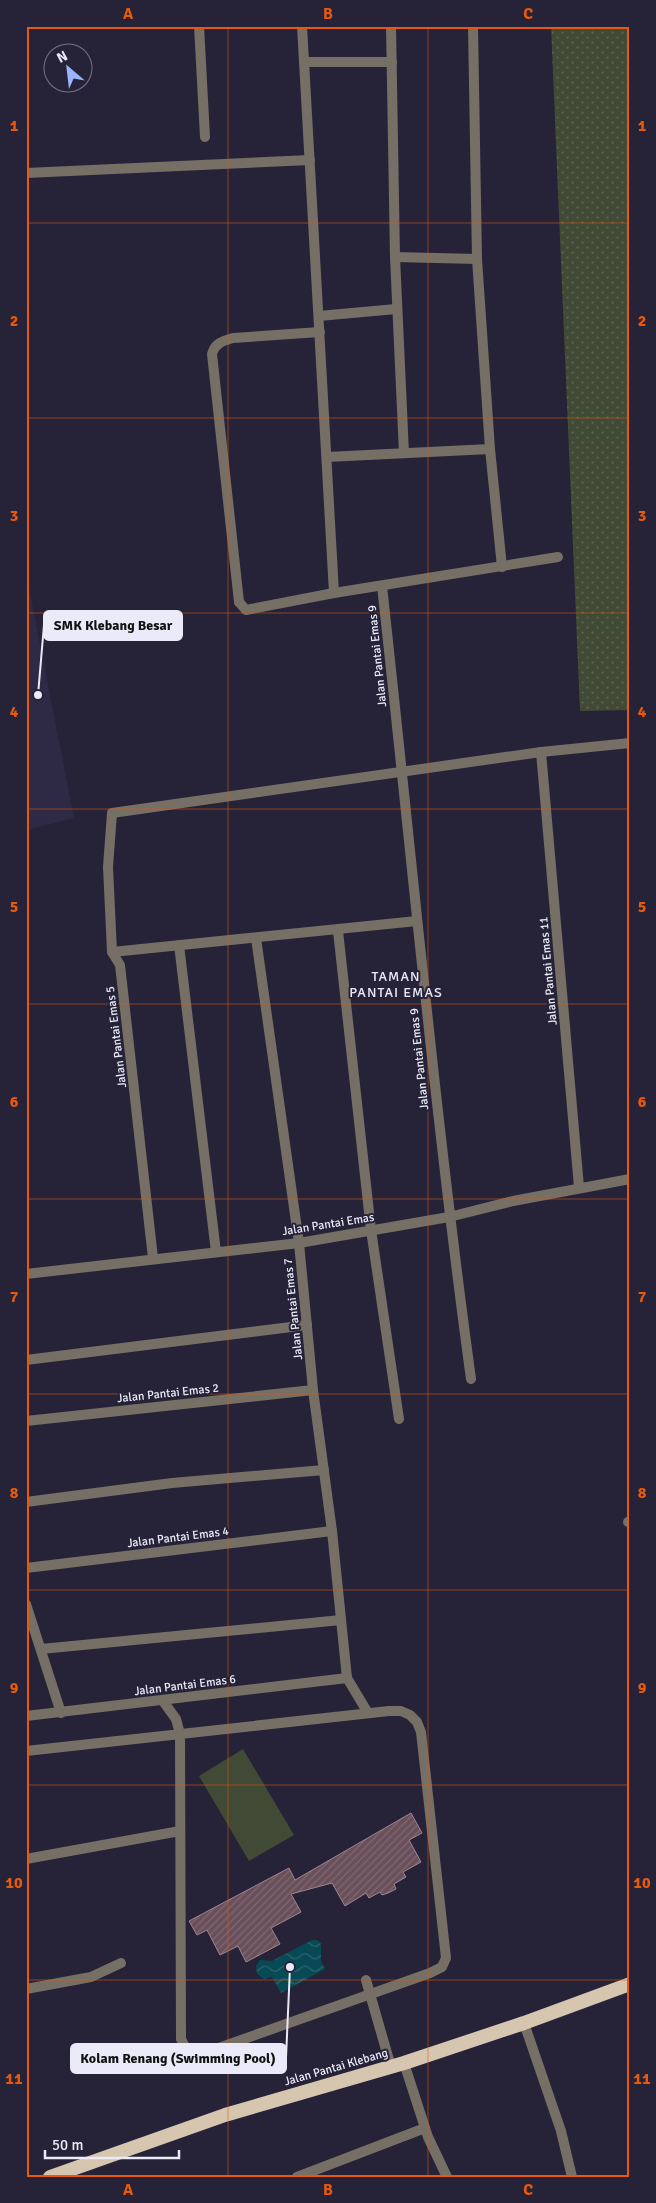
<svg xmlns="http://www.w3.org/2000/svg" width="656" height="2203" font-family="Signika,sans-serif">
  <defs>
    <pattern id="grass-dots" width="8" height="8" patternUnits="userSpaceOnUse" patternTransform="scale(1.25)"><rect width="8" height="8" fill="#404a34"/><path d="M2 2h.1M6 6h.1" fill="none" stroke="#5c6452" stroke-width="1.8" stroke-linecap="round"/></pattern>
    <pattern id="water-waves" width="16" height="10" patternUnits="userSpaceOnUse" patternTransform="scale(1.25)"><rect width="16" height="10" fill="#074a55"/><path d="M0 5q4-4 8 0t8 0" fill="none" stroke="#2b646e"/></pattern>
    <pattern id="building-hatch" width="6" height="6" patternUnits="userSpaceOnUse" patternTransform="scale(1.25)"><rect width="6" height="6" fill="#694f5a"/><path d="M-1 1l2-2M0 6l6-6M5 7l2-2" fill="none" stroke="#7f6872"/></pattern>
  </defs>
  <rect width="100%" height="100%" fill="#262338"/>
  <path fill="#2e2a45" d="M26,573L74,818L26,830Z"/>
  <path fill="url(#grass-dots)" d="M551,26H630V710L580,711Z"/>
  <path fill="#404a34" d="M243,1749L294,1835L249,1861L199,1776Z"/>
  <path fill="url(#water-waves)" d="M312,1940H317L321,1944V1961L325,1969L281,1993L272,1977L264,1979L257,1974L256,1966L260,1960L272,1961Z"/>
  <path fill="url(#building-hatch)" stroke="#a08490" d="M411,1813L422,1833L409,1840L421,1862L403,1872L406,1877L394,1884L396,1889L388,1893L382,1895L380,1892L369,1898L366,1893L345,1906L332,1883L291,1894L301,1912L271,1928L280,1944L246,1962L238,1946L220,1955L207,1930L197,1935L189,1921L289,1868L295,1880Z"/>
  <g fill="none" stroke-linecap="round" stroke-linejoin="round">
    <g stroke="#766f65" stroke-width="10">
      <path d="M391,26L395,257L404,453"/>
      <path d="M304,62H392"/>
      <path d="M395,257L477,259"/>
      <path d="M319,316L396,309"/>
      <path d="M327,457L490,449"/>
      <path d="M239,602L212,354C215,343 223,341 233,338L320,332"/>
      <path d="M338,931L371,1230L399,1419"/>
      <path d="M179,945L216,1252"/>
      <path d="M26,1360L307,1325"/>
      <path d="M26,1502L172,1483L324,1470"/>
      <path d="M41,1649L341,1620"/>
      <path d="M347,1678L368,1713"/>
      <path d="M26,1751L389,1711H401L410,1715L417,1722L421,1732L446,1958L442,1967L430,1973L196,2056L187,2051L181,2039L180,1734L176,1719L163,1701"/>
      <path d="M26,1859L180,1831"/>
      <path d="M366,1980L391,2067"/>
      <path d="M26,1989L91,1977L121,1963"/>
      <path d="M524,2023L561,2131L572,2177"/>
      <path d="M297,2177L425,2128"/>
    </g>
    <g stroke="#766f65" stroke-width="10">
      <path d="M199,26L205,137"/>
      <path d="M302,26L334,593"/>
      <path d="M473,26L477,259L490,449L502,567"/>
      <path d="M26,173L310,160"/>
      <path d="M382,586C411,850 435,1115 471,1379"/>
      <path d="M239,602L246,610L334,593L558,557"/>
      <path d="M541,752L579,1187"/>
      <path d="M112,952L417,921"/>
      <path d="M153,1258L120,965L112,952L108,867L112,813L541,752L630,743"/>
      <path d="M26,1274L299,1243L449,1217L513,1201L630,1179"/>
      <path d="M26,1421L313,1390"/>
      <path d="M628,1522H630"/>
      <path d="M26,1568L332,1531"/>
      <path d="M26,1604L61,1713"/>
      <path d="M26,1716L347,1678L332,1531L313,1390L299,1243L256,938"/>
      <path d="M404,2063L428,2137L447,2177"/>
    </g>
    <path stroke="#d6c6b0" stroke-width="14" d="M50,2177L225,2115L404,2063L524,2023L630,1984"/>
  </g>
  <path fill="none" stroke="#e8590c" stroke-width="1" stroke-opacity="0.55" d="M228,26V2177M428,26V2177M26,223H630M26,418H630M26,613H630M26,809H630M26,1004H630M26,1199H630M26,1394H630M26,1590H630M26,1785H630M26,1980H630"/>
  <g text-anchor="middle" stroke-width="4" stroke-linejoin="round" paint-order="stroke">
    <g font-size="12" fill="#ebeaf8" stroke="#262338">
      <text transform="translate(377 656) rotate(-96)" y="4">Jalan Pantai Emas 9</text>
      <text transform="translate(548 971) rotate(-95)" y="4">Jalan Pantai Emas 11</text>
      <text transform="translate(116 1037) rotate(-97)" y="4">Jalan Pantai Emas 5</text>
      <text transform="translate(419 1059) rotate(-96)" y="4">Jalan Pantai Emas 9</text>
      <text transform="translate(328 1224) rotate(-9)" y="4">Jalan Pantai Emas</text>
      <text transform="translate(293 1309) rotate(-96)" y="4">Jalan Pantai Emas 7</text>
      <text transform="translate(168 1393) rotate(-6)" y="4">Jalan Pantai Emas 2</text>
      <text transform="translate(178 1537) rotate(-7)" y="4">Jalan Pantai Emas 4</text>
      <text transform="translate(185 1685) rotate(-7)" y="4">Jalan Pantai Emas 6</text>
      <text transform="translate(336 2067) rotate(-16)" y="4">Jalan Pantai Klebang</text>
    </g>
    <g font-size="14" letter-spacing="1" fill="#ebeaf8" stroke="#262338">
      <text x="396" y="981">TAMAN<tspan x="396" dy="16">PANTAI EMAS</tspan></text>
    </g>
  </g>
  <path fill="none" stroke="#ebeaf8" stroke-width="2" d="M38 695L44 625M290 1967L286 2058"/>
  <g fill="#ebeaf8" stroke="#262338" stroke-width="2">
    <circle cx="38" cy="695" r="5"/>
    <circle cx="290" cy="1967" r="5"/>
  </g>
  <g fill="#ebeaf8" stroke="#ebeaf8" stroke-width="2">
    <rect x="44" y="611" width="138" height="29" rx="5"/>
    <rect x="71" y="2044" width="215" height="29" rx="5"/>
  </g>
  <g font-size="14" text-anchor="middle" font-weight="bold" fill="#111">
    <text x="113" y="630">SMK Klebang Besar</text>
    <text x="178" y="2063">Kolam Renang (Swimming Pool)</text>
  </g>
  <rect width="656" height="2203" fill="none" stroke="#262338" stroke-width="55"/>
  <g transform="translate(68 68) rotate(332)"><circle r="24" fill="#262338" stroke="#757385"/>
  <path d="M0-4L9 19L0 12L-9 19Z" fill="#9ab5fd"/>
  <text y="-8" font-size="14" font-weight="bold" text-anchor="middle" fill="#ebeaf8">N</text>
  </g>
  <path d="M45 2150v8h134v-8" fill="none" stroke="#ebeaf8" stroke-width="2.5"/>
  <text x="52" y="2150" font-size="15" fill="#ebeaf8" stroke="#262338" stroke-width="4" paint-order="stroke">50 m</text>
  <rect x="28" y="28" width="600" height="2148" fill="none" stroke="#e8590c" stroke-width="2"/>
  <g font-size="16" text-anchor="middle" font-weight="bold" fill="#e8590c">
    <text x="128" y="19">A</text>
    <text x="328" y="19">B</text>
    <text x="528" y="19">C</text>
    <text x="14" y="131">1</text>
    <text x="642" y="131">1</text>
    <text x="14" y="326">2</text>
    <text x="642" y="326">2</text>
    <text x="14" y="521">3</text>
    <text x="642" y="521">3</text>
    <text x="14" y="717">4</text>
    <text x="642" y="717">4</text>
    <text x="14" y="912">5</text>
    <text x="642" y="912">5</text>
    <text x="14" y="1107">6</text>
    <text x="642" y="1107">6</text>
    <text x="14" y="1302">7</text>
    <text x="642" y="1302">7</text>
    <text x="14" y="1498">8</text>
    <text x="642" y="1498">8</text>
    <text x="14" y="1693">9</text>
    <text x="642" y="1693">9</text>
    <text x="14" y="1888">10</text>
    <text x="642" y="1888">10</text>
    <text x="14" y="2084">11</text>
    <text x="642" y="2084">11</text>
    <text x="128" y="2195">A</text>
    <text x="328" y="2195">B</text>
    <text x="528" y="2195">C</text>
  </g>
</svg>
